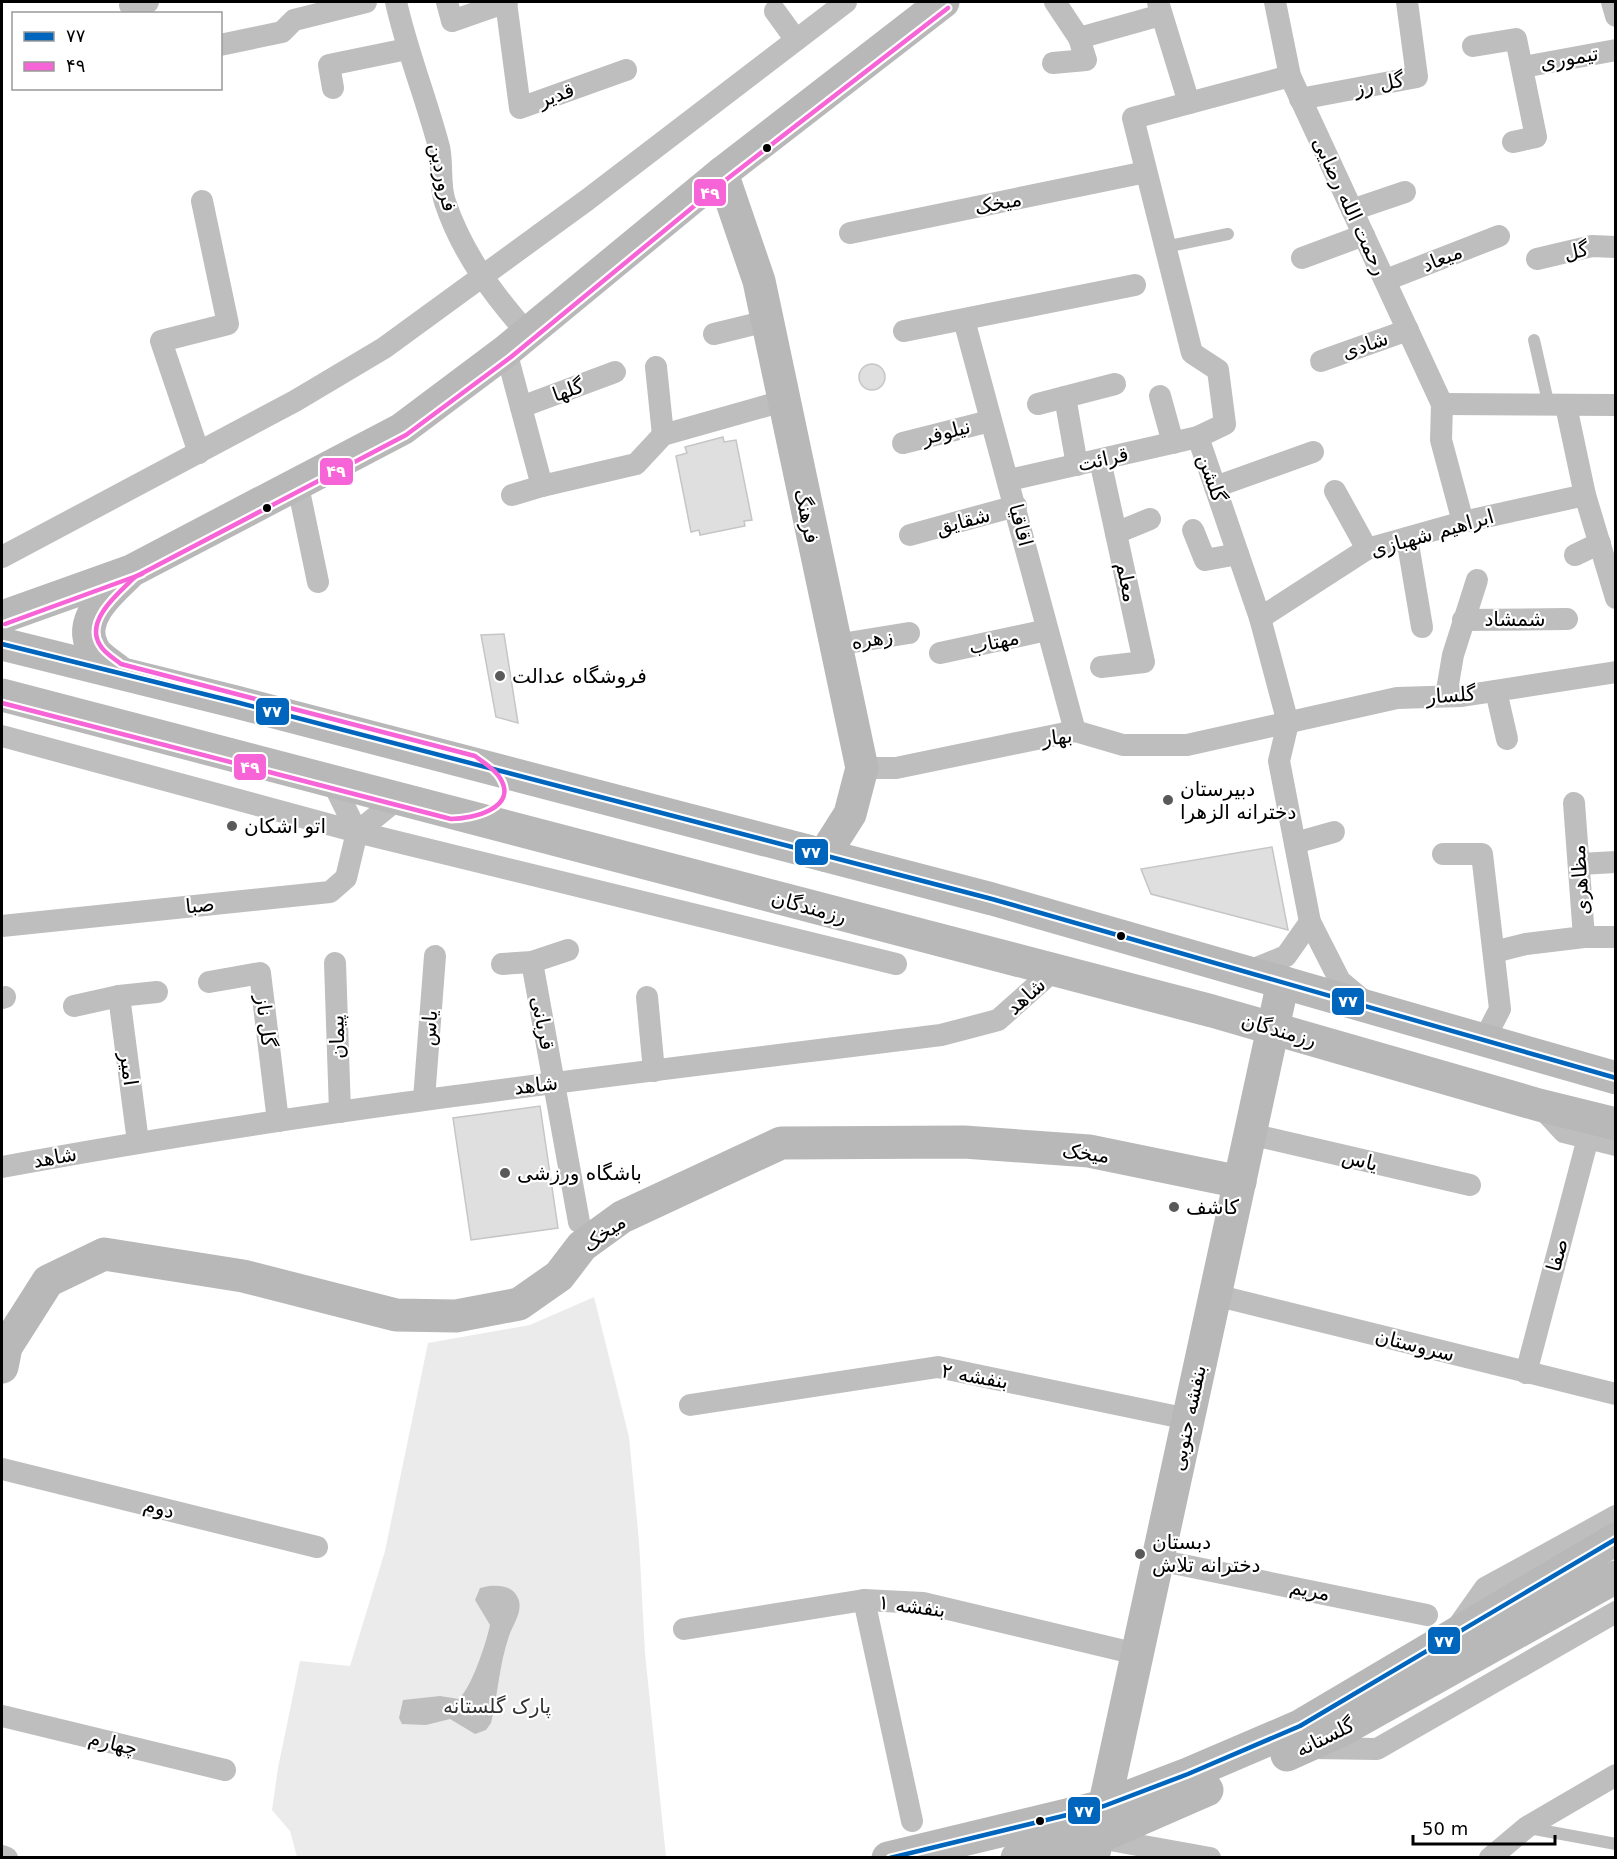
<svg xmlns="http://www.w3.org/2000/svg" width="1617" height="1859" font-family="'DejaVu Sans','Noto Naskh Arabic',sans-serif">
  <rect width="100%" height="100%" fill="#fff"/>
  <path fill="#ebebeb" d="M594,1297L629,1437L639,1541L645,1653L666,1857H297L290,1831L272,1810L278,1768L300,1661L350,1666L385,1551L428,1343L530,1325Z"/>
  <path fill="#bebebe" d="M489,1586C501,1585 515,1586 519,1601C522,1613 513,1624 509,1636C499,1665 498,1694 491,1723L486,1730L475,1734L450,1719L426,1725L402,1724L399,1718L403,1700L440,1696L459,1699C472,1686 486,1644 490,1625L475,1600L480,1588Z"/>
  <g fill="#dfdfdf" stroke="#c6c6c6" stroke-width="1.5">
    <circle cx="872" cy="377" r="13"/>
    <path d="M723,437L724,442L736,440L752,520L744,521L745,526L700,535L699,530L691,532L676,456L687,453L685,447Z"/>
    <path d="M504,634L518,723L496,717L481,635Z"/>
    <path d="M1272,847L1288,930L1151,894L1141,869Z"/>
    <path d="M540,1106L558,1228L471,1240L453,1118Z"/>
  </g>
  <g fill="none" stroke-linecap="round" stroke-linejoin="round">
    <g stroke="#bebebe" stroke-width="12">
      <path d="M1165,247L1228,234"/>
      <path d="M1534,340L1549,406"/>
      <path d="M1529,1828L1616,1844"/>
    </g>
    <g stroke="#bebebe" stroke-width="22">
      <path d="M396,2C407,51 426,98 439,147C443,165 439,185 445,202C462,253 493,294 528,334"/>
      <path d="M447,2L452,21L507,2"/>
      <path d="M506,2L520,108L626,70"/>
      <path d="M1158,2L1189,103L1133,118L1192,353L1218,370L1225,424L1198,437L1260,618L1288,723L1279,761L1310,922L1340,981L1364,1001"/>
      <path d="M1275,2L1290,76L1442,404L1441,440L1463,522"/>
      <path d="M1612,2L1616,16"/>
      <path d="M130,5L148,2"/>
      <path d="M775,11L796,40"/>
      <path d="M1079,38L1161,15"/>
      <path d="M220,45L282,32L294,20L366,2"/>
      <path d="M1473,46L1516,39L1536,137L1513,142"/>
      <path d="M1053,63L1086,60L1079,38L1055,2"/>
      <path d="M1523,67L1616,50"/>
      <path d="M333,88L329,65L407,49"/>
      <path d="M1300,99L1417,77L1407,2"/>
      <path d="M1189,103L1290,76"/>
      <path d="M1352,210L1405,192"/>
      <path d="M850,233L1146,172"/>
      <path d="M1302,258L1364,235"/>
      <path d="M1537,259L1592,246L1616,247"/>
      <path d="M1386,280L1499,236"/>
      <path d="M964,320L1075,731"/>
      <path d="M904,331L1135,285"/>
      <path d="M714,334L767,321"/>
      <path d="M506,351L542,486L636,464L663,435L783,401"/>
      <path d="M1321,361L1408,330"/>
      <path d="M656,367L663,435"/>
      <path d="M1160,396L1173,443"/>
      <path d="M1065,397L1077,465"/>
      <path d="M1038,404L1115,384"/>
      <path d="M1442,404L1616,405"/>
      <path d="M1566,406L1585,495L1616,598"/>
      <path d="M521,407L615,372"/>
      <path d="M903,443L990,421"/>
      <path d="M199,453L161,341L228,324L202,201"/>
      <path d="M1100,460L1144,662L1101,667"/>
      <path d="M1009,480L1198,437"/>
      <path d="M298,486L318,582"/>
      <path d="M1215,487L1313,452"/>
      <path d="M1335,491L1367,549"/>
      <path d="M512,495L542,486"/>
      <path d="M1193,530L1205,560L1238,554"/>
      <path d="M1116,533L1150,519"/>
      <path d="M910,535L1016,506"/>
      <path d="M1407,538L1422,627"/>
      <path d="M1575,555L1600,543"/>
      <path d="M2,557L295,401L384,348L587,200L846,2"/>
      <path d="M1260,618L1367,549L1463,522L1585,495"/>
      <path d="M1463,620L1567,619"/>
      <path d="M835,645L909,633"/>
      <path d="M940,653L1047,630"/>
      <path d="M1496,691L1507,739"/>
      <path d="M1446,696L1453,655L1477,580"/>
      <path d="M2,736L357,832L896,964"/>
      <path d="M862,768H896L1075,731L1123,745H1187L1397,698L1462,696L1616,672"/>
      <path d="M331,779L357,832"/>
      <path d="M1295,843L1334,832"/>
      <path d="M1443,854H1482L1500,1009L1484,1040"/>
      <path d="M1580,864L1616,862"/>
      <path d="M2,926L330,892L346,878L357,832L399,798"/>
      <path d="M1584,937H1616"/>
      <path d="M1494,952L1526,944L1584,937L1574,803"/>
      <path d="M532,962L579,1222"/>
      <path d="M335,963L340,1112"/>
      <path d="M502,964L532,962L568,950"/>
      <path d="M1247,972L1286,956L1310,922"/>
      <path d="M209,982L260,973L278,1121"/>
      <path d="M119,996L138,1142"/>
      <path d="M647,997L654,1071"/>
      <path d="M2,998L5,997"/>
      <path d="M74,1006L119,996L157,992"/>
      <path d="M424,1099L435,956"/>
      <path d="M1540,1106L1564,1132L1616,1145"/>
      <path d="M1250,1134L1470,1185"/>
      <path d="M2,1167C313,1109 627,1074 941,1035L998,1020L1053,971"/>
      <path d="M1215,1295L1616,1394"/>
      <path d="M1526,1373L1588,1138"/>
      <path d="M690,1405L938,1367L1188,1419"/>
      <path d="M2,1469L317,1547"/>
      <path d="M1158,1560L1427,1615"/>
      <path d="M864,1600L912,1821"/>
      <path d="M684,1629L864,1600L923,1603L1137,1654"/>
      <path d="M1456,1629L1485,1588L1616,1516"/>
      <path d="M2,1716L225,1770"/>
      <path d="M1312,1748L1377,1749L1616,1612"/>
      <path d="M1099,1838L1210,1858"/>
      <path d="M2,1856L7,1858"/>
      <path d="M1490,1858L1527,1827L1616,1775"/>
    </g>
    <g stroke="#b8b8b8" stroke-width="33">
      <path d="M722,173L759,281L862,768L850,814L824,855"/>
      <path d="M2,617L131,571L402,429L506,351L722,173L943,2"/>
      <path d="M2,644L236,702L992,899L1616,1078"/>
      <path d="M118,671C111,665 97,657 93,648C77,620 109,592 127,575"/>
      <path d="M2,695L1212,1011L1539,1105L1616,1124"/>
      <path d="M2,1367L6,1347L48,1281L104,1254L243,1276L396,1315L456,1316L519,1304L559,1276L582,1246L622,1217L781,1143L964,1142L1089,1151L1240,1182"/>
      <path d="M1287,1755L1338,1732L1616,1577"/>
      <path d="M888,1858L1104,1806L1188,1774L1300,1726L1616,1539"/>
      <path d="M1017,1858L1097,1838L1207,1790"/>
      <path d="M1093,1858L1283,982"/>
    </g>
    <g stroke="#fff" stroke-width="9">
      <g id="bus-1">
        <path d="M2,644L236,702L992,899L1616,1078"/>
        <path d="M890,1858L1104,1806L1188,1774L1300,1726L1616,1539"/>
      </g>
    </g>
    <g stroke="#fff" stroke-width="9">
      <g id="bus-2">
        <path d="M5,624L142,574"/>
        <path d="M2,703L451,819C472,819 519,808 500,778C495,769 484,763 475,756L121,664C115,659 104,653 100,645C84,620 120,592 135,577L406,435L511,357L727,179L948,8"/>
      </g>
    </g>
    <use href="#bus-1" stroke="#0065bd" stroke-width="4.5"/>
    <use href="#bus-2" stroke="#f764d7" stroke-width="4.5"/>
  </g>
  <g fill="#000" stroke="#fff" stroke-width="2">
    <circle cx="767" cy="148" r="5"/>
    <circle cx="267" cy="508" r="5"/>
    <circle cx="1121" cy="936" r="5"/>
    <circle cx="1040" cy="1821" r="5"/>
  </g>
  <g fill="#595959" stroke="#fff" stroke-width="2">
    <circle cx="500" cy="676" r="6"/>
    <circle cx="1168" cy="800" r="6"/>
    <circle cx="232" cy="826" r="6"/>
    <circle cx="505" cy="1173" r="6"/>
    <circle cx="1174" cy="1207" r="6"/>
    <circle cx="1140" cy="1554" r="6"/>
  </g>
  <g text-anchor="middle" stroke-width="4.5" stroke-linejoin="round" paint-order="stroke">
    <g font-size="20" fill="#000" stroke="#fff">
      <text transform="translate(1569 58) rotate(-10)" y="7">تیموری</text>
      <text transform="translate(1379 84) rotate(-11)" y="7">گل رز</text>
      <text transform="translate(556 95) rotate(-20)" y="7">قدیر</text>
      <text transform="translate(443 177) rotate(78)" y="7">فروردین</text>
      <text transform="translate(998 203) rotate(-12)" y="7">میخک</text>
      <text transform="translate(1350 206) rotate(65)" y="7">رحمت الله رضایی</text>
      <text transform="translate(1576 251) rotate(-12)" y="7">گل</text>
      <text transform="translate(1442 258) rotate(-22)" y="7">میعاد</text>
      <text transform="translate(1365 345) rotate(-19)" y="7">شادی</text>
      <text transform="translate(568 390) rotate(-20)" y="7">گلها</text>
      <text transform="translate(946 432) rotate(-15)" y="7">نیلوفر</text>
      <text transform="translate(1103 459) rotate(-13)" y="7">قرائت</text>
      <text transform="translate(1212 478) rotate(71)" y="7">گلشن</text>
      <text transform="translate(807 516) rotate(78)" y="7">فرهنگ</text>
      <text transform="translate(963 521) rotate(-15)" y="7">شقایق</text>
      <text transform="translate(1021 525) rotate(75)" y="7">اقاقیا</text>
      <text transform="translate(1432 533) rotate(-16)" y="7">ابراهیم شهبازی</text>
      <text transform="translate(1127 582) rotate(78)" y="7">معلم</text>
      <text x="1515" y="626">شمشاد</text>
      <text transform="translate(872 639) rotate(-9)" y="7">زهره</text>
      <text transform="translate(994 642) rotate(-12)" y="7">مهتاب</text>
      <text transform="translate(1451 695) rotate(-4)" y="7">گلسار</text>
      <text transform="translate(1057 737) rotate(-7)" y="7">بهار</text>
      <text transform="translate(1580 880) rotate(-94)" y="7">مظاهری</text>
      <text transform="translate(200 905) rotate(-6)" y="7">صبا</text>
      <text transform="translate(809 907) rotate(15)" y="7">رزمندگان</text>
      <text transform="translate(1026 996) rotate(-42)" y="7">شاهد</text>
      <text transform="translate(266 1021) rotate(83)" y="7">گل ناز</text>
      <text transform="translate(543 1023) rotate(79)" y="7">قربانی</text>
      <text transform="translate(429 1028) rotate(-86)" y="7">یاس</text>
      <text transform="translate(1279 1030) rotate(16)" y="7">رزمندگان</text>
      <text transform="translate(337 1037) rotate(-92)" y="7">پیمان</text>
      <text transform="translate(129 1069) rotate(82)" y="7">امیر</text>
      <text transform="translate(536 1085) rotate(-7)" y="7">شاهد</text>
      <text transform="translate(1086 1153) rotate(7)" y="7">میخک</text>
      <text transform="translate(55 1157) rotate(-10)" y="7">شاهد</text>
      <text transform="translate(1360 1160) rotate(13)" y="7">یاس</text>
      <text transform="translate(604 1233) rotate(-36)" y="7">میخک</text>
      <text transform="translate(1557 1255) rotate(-75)" y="7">صفا</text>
      <text transform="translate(1415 1345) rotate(14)" y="7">سروستان</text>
      <text transform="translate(975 1376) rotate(10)" y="7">بنفشه ۲</text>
      <text transform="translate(1188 1418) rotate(-78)" y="7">بنفشه جنوبی</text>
      <text transform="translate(159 1508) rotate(14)" y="7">دوم</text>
      <text transform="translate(1310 1590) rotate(11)" y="7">مریم</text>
      <text transform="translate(912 1606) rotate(7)" y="7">بنفشه ۱</text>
      <text transform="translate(1325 1737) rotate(-26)" y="7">گلستانه</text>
      <text transform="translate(113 1743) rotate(13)" y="7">چهارم</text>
    </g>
    <g font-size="20" fill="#000" stroke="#fff" text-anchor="start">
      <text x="512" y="683">فروشگاه عدالت</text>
      <text x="1180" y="796">دبيرستان<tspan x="1180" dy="23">دخترانه الزهرا</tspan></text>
      <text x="244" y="833">اتو اشکان</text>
      <text x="517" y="1180">باشگاه ورزشی</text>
      <text x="1186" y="1214">کاشف</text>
      <text x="1152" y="1549">دبستان<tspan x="1152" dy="23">دخترانه تلاش</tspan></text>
    </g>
    <g font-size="20" fill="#323232" stroke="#fff">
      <text x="497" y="1713">پارک گلستانه</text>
    </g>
  </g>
  <g stroke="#fff" stroke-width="2">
    <rect x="693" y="178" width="34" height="29" rx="6" fill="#f764d7"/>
    <rect x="319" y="457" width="35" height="29" rx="6" fill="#f764d7"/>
    <rect x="255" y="697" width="35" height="29" rx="6" fill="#0065bd"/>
    <rect x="233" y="753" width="34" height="28" rx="6" fill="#f764d7"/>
    <rect x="794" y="838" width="35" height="28" rx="6" fill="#0065bd"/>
    <rect x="1331" y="987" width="34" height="29" rx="6" fill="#0065bd"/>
    <rect x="1427" y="1626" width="34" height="29" rx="6" fill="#0065bd"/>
    <rect x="1067" y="1796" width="34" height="29" rx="6" fill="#0065bd"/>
  </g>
  <g font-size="16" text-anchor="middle" font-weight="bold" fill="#fff">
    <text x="710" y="199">۴۹</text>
    <text x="336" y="477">۴۹</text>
    <text x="272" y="717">۷۷</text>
    <text x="250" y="773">۴۹</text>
    <text x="811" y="858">۷۷</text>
    <text x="1348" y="1007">۷۷</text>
    <text x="1444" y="1647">۷۷</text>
    <text x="1084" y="1817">۷۷</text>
  </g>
  <rect width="1617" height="1859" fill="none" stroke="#000000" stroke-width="6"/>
  <rect x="12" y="12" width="210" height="78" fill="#ffffff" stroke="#999999" stroke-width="1.5"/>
  <rect x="24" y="32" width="30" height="9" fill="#0065bd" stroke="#999999" stroke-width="1.5"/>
  <text x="66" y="42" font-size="18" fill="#000000">۷۷</text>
  <rect x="24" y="62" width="30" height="9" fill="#f764d7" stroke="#999999" stroke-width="1.5"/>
  <text x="66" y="72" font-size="18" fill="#000000">۴۹</text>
  <path d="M1413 1835v9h142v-9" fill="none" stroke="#000000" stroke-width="3"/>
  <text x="1422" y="1835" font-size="18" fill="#000000" stroke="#ffffff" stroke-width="4.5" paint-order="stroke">50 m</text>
</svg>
